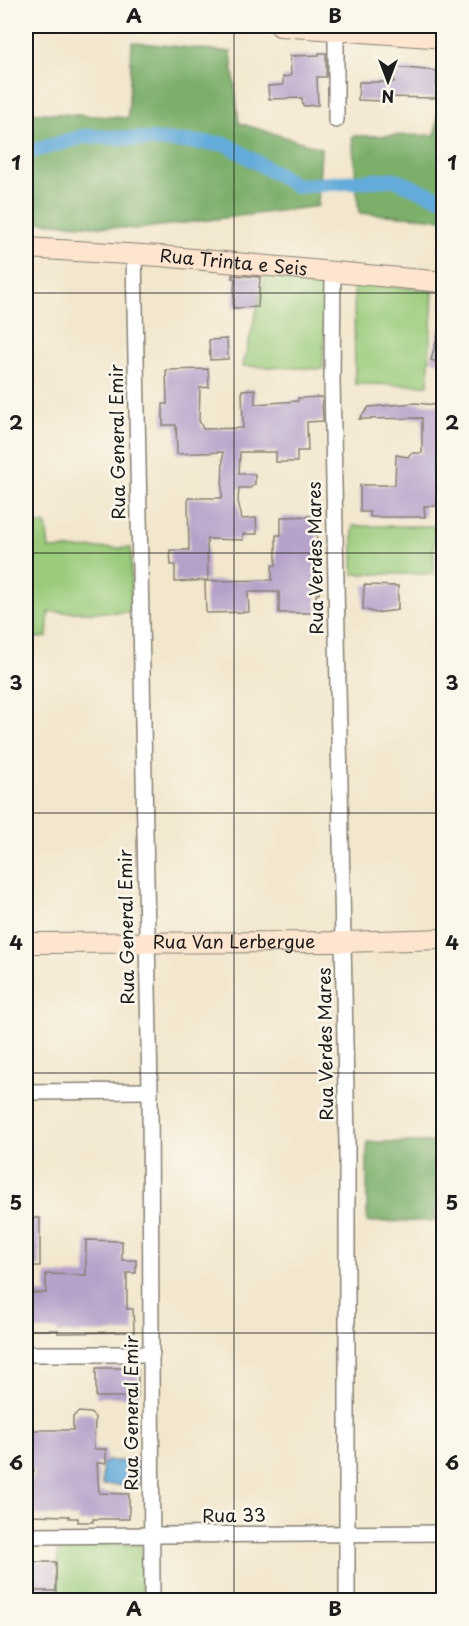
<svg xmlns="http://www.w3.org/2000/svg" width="469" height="1626" font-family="'Playpen Sans',sans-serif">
  <rect width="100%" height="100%" fill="#fbf7ec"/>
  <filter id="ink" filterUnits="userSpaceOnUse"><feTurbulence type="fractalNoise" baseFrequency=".0167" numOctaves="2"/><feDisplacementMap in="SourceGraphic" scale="12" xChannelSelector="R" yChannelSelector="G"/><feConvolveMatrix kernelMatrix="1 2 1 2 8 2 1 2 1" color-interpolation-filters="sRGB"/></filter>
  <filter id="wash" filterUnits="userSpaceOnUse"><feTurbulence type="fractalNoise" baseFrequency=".008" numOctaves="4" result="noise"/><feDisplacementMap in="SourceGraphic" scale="24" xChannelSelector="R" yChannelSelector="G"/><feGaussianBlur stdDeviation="1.35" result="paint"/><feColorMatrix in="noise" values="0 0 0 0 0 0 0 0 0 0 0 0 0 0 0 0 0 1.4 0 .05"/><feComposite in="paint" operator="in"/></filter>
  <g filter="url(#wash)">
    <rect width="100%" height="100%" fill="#f2e6cc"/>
    <g fill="#9acb7a" stroke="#5b744b" stroke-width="1.5">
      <path d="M266,272L326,278L323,369L243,366Z"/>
      <path d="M354,283L433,290L428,385L355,384Z"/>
      <path d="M26,524H46L49,549L131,548V612H49L47,637L26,639Z"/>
      <rect x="353" y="526" width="81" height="48"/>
      <path d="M141,1544L142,1600H58V1545Z"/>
    </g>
    <g fill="#7baf6a" stroke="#4c6643" stroke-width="1.5">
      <path d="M132,42L231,52L239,123L321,148L318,206L137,229L26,221V112L128,118Z"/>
      <path d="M443,74V219L359,213L352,136L435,135Z"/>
      <path d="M367,1142H442L435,1221L367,1222Z"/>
    </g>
    <path fill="#63abda" stroke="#40647b" stroke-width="1.5" d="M107,1461H139V1485H102V1463H106Z"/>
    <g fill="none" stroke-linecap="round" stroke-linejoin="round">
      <path stroke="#63abda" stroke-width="15" d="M26,153L85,136L226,144L297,186L393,179L437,197H444"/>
    </g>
    <g id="blocks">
      <g fill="#b6a1c9">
        <path d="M319,53H326V77H317L318,105L303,106L302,98L269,99L268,86L283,85V77L291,76L290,56L319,55Z"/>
        <path d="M394,67L437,71L436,98L382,97V101L358,100L359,82H394Z"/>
        <path d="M232,275L260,277L258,307L233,308L235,278H232Z"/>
        <path d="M440,327L444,328V364L431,360Z"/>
        <path d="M227,339L228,359L210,360L209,340Z"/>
        <path d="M208,369L209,387L200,388L199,420L203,429L243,428L242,390L255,389V404L298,401V398L322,397L323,421L307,422L308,451H297V462H276V452H240L239,474H255V484L250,488H239L238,501L242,519L256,518L257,534H243V540L207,539L208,580L175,582V565H171L170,550H189L188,498H222L223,452L177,454L176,425H163V404H167L166,370Z"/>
        <path d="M416,403L444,406V487H439V506H424L425,517H370V512H360V485H395L396,455L408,457L411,453H422V418L359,419L369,407Z"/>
        <path d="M319,516L320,533H317L315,582H319V594H316V613H279V592H248L249,612L206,613L205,581L272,580V565H276V535H281V517Z"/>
        <path d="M364,585L398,586V610L376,613L363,609Z"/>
        <rect x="26" y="1218" width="14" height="48"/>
        <path d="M86,1240L122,1241V1260H136V1273H127V1309H133L134,1332L58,1333V1330H26V1293H46V1274L86,1275Z"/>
        <rect x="96" y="1368" width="42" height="29"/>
        <path d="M78,1412L90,1413L95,1417L94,1449H106V1463H97L99,1493L129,1494V1519H93V1522H78V1518H69V1516L29,1515L27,1497L34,1470H29V1454H26V1430H73V1417Z"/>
        <rect x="26" y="1562" width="30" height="29"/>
      </g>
    </g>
  </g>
  <g filter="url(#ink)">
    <use href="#blocks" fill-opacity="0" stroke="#878174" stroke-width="1.5"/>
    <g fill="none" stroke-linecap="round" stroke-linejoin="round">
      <g stroke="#878174" stroke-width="18">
        <g id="street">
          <path d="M336,26V120"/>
          <path d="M134,254L150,1091L152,1600"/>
          <path d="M333,271L332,380L347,1143V1600"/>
          <path d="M26,1092L150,1091"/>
          <path d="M26,1354H152"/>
          <path d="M26,1536L444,1533"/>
        </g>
      </g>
      <g stroke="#878174" stroke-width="22">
        <g id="secondary">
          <path d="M280,26L444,38"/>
          <path id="s1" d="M26,248L160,256L444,282"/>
          <path id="s2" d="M26,943L343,942L444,939"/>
        </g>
      </g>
      <use href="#street" stroke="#fff" stroke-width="15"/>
      <use href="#secondary" stroke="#fde5d0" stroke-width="20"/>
    </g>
  </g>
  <path fill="none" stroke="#1c1c1c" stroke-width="1.5" stroke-opacity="0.55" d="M234,26V1600M26,293H444M26,553H444M26,813H444M26,1073H444M26,1333H444"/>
  <g text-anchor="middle" stroke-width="5" stroke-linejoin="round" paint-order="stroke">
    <g font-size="18" fill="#1c1c1c" stroke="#fbf7ec">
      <text dy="6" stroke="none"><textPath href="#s1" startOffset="208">Rua Trinta e Seis</textPath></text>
      <text transform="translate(118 442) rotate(-91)" y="6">Rua General Emir</text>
      <text transform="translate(316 558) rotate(-91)" y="6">Rua Verdes Mares</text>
      <text transform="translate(127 927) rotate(-91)" y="6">Rua General Emir</text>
      <text dy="6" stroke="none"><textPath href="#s2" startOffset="208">Rua Van Lerbergue</textPath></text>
      <text transform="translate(326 1044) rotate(-91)" y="6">Rua Verdes Mares</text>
      <text transform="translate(132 1413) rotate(-90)" y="6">Rua General Emir</text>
      <text transform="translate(234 1516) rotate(-1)" y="6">Rua 33</text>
    </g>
  </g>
  <rect width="469" height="1626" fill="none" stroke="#fbf7ec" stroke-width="66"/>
  <g transform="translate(388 81) rotate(180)" stroke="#fbf7ec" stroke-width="4.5" paint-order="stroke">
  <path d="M0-4.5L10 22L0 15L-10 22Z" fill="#1c1c1c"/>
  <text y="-9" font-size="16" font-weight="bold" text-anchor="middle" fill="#1c1c1c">N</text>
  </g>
  <rect x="33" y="33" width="403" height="1560" fill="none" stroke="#1c1c1c" stroke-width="2"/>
  <g font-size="20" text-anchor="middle" font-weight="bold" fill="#1c1c1c">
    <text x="134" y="23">A</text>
    <text x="335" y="23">B</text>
    <text x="16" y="170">1</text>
    <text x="452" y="170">1</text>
    <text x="16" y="430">2</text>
    <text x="452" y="430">2</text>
    <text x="16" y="690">3</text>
    <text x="452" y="690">3</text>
    <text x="16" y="950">4</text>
    <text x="452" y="950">4</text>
    <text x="16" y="1210">5</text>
    <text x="452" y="1210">5</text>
    <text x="16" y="1470">6</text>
    <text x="452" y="1470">6</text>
    <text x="134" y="1616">A</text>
    <text x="335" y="1616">B</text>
  </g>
</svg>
